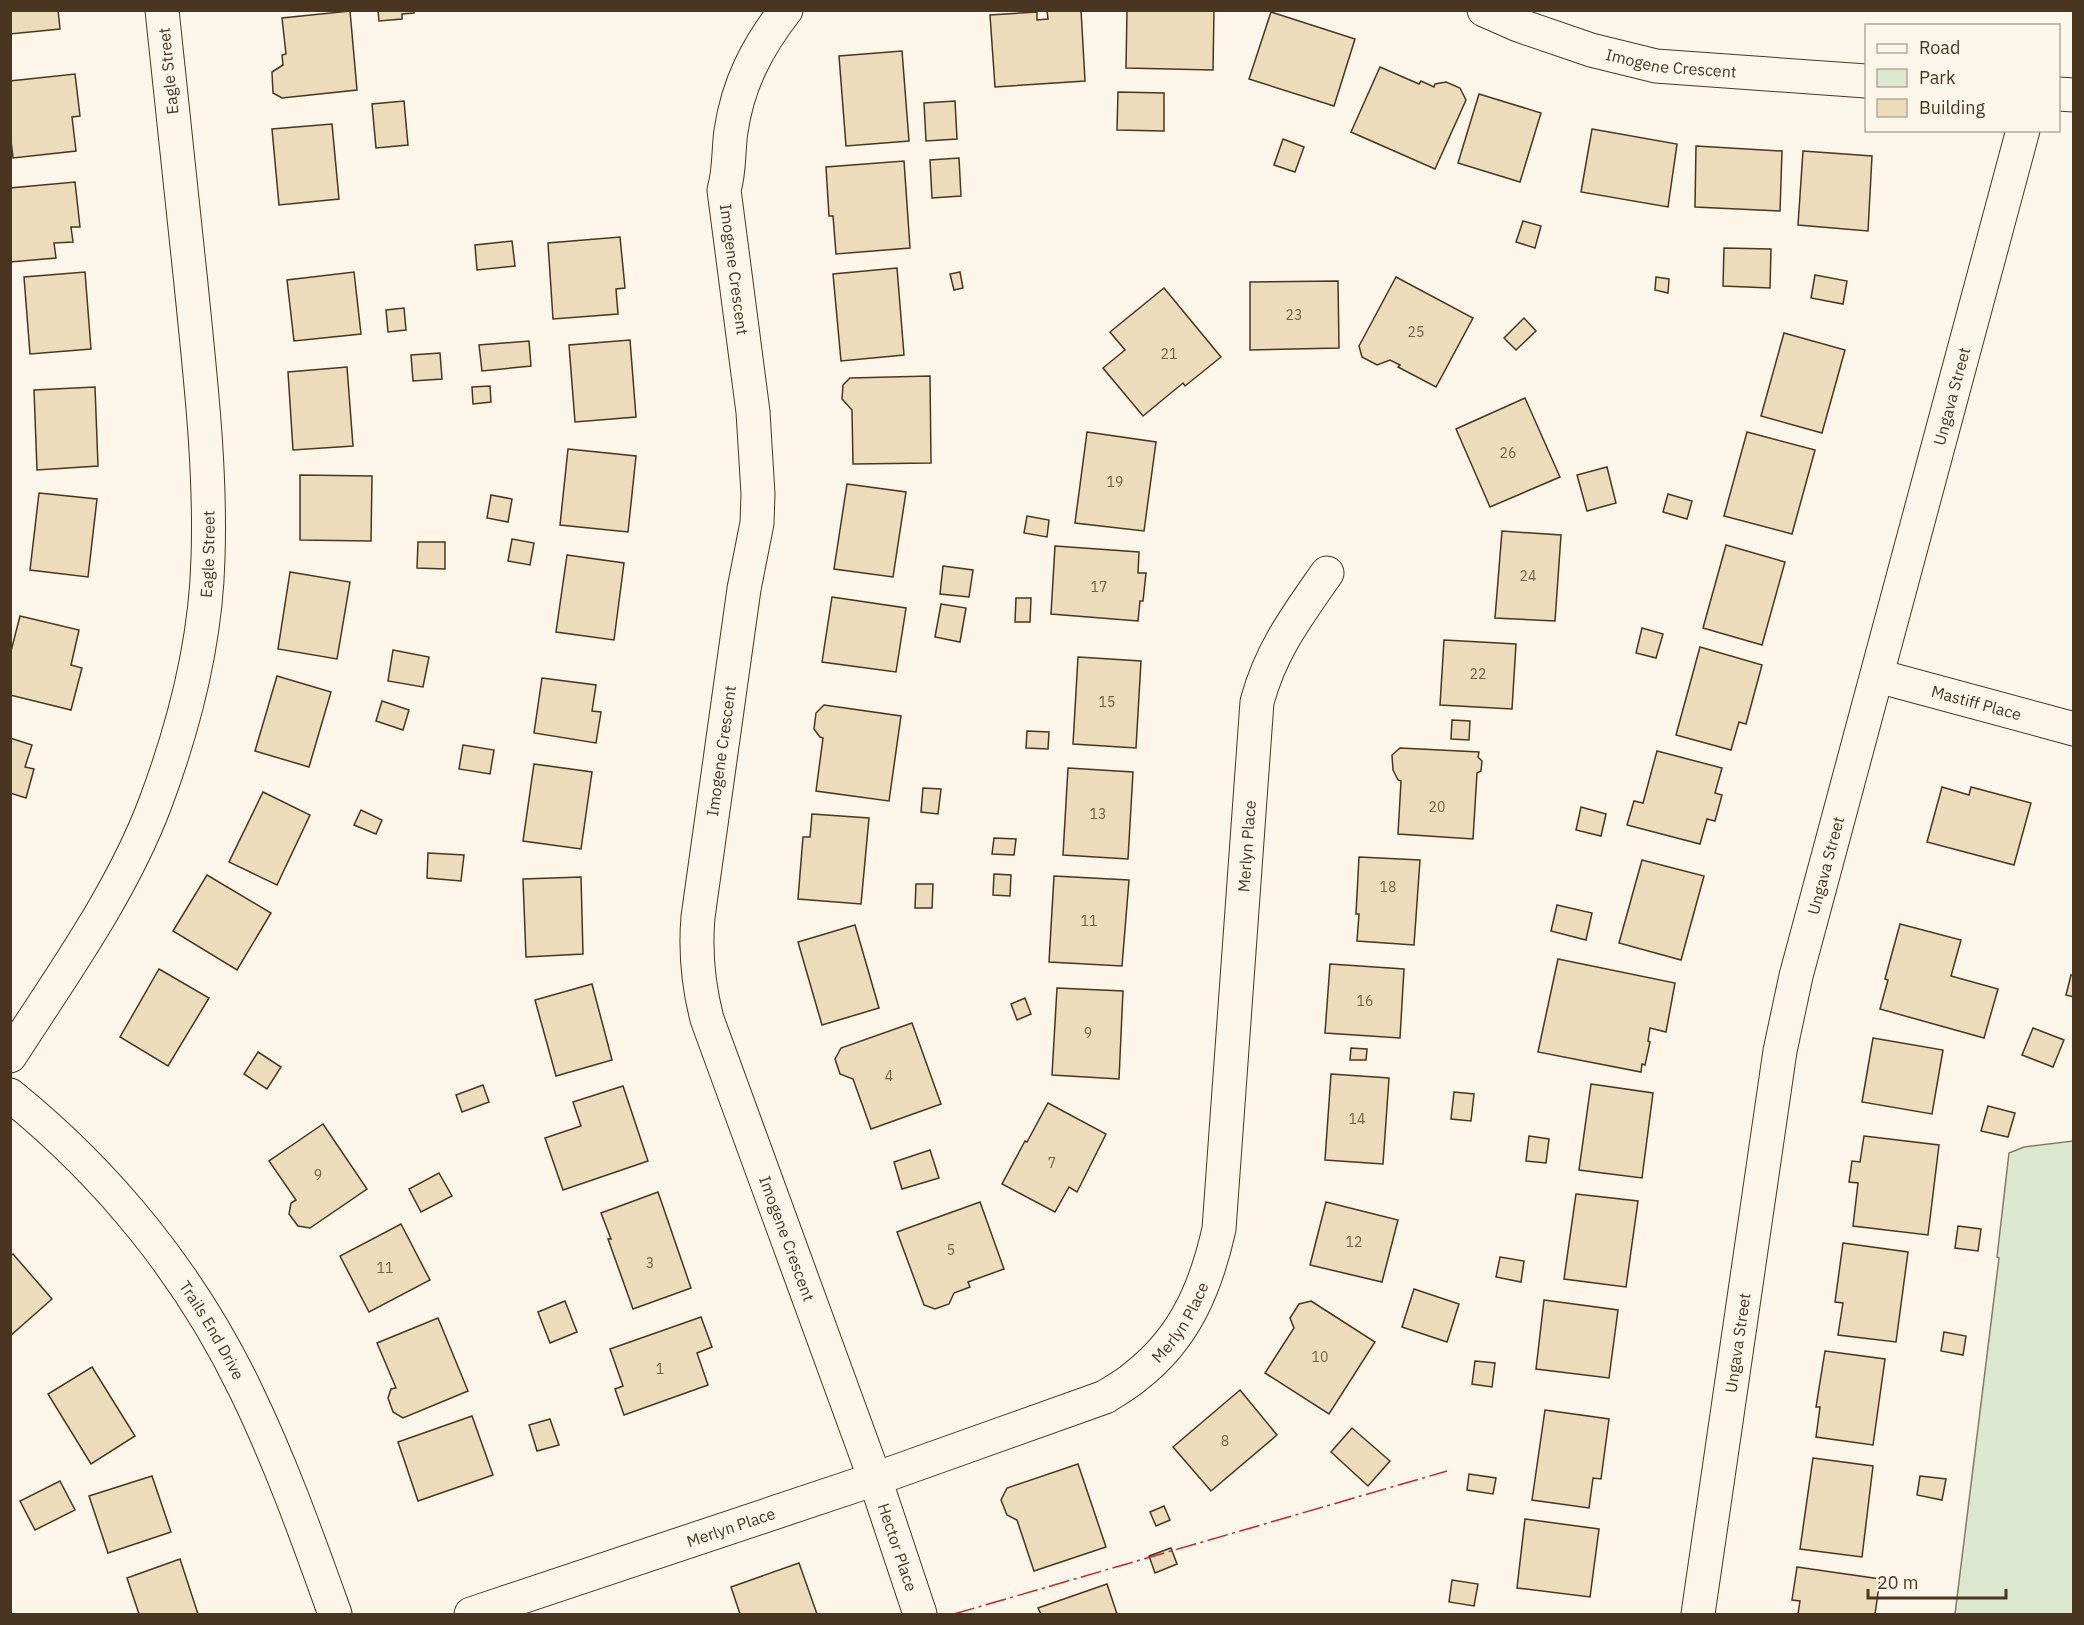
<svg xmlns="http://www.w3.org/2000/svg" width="2084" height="1625" font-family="'IBM Plex Sans',sans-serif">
  <rect width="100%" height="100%" fill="#fbf6e9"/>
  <path fill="#dce7d0" stroke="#887966" stroke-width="1.5" d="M2073,1141V1614H1955L1999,1258L1997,1257L2009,1153L2024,1147Z"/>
  <g fill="#ecdcbc" stroke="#4a3520" stroke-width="1.5">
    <path d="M10,10H58L60,29L10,34Z"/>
    <path d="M378,10H414V13L402,14V19L379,21Z"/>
    <path d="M1081,10L1085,81L995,87L990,15L1037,12V20L1048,19L1047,11Z"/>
    <path d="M1127,10H1214L1213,70L1126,68Z"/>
    <path d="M350,11L357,90L282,98L273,93L272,72L283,65L282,55L286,54L282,18Z"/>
    <path d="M1271,12L1355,39L1334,106L1249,79Z"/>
    <path d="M902,51L909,141L846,146L839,56Z"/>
    <path d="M1380,67L1419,84L1421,81L1434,87L1435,84L1446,82L1460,88L1466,100L1435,169L1351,132Z"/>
    <path d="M75,74L80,116L72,117L76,151L13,158L10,132V81Z"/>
    <path d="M1118,92L1164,93V131L1117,130Z"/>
    <path d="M1479,94L1541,113L1520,182L1458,163Z"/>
    <path d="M404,101L408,145L376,148L372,104Z"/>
    <path d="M955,101L957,139L926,141L924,103Z"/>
    <path d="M332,124L339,199L279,205L272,129Z"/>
    <path d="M1592,129L1677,144L1668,207L1581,192Z"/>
    <path d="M1283,139L1304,147L1295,172L1274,165Z"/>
    <path d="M1696,146L1782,151L1780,211L1695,207Z"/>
    <path d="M1803,151L1872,156L1868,231L1798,225Z"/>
    <path d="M959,158L961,196L932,198L930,160Z"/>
    <path d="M904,161L910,248L836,254L833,216H829L826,167Z"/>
    <path d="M75,182L80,227H71L73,242L54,243L56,258L10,262V188Z"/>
    <path d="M1523,221L1541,226L1535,248L1516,242Z"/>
    <path d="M620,237L625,288L616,289L618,314L553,319L548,243Z"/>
    <path d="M512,241L515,266L477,270L475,245Z"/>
    <path d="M1724,248L1771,249L1770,288L1723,286Z"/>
    <path d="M897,268L904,355L841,361L833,274Z"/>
    <path d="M85,272L91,349L30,354L24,277Z"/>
    <path d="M354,272L361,334L294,341L287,280Z"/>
    <path d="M960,272L963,288L954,290L950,274Z"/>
    <path d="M1815,275L1847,281L1843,304L1811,298Z"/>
    <path d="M1396,277L1473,318L1436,387L1398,367L1400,365L1390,360L1377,365L1362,357L1359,346Z"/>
    <path d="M1656,277L1669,279L1668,293L1655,290Z"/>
    <path d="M1338,281L1339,348L1250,350V282Z"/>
    <path d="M1164,288L1221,357L1185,386L1183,383L1143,416L1103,368L1125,350L1110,332Z"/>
    <path d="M404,308L406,330L388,332L386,310Z"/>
    <path d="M1524,318L1536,331L1516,350L1504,338Z"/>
    <path d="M1784,333L1845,350L1822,433L1761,416Z"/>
    <path d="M630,340L636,417L575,422L569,345Z"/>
    <path d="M529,341L531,366L482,371L479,345Z"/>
    <path d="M440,353L442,379L413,381L411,355Z"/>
    <path d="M347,367L353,446L293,450L288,372Z"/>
    <path d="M930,376L931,463L853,464L852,410L842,399L843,385L850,378Z"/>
    <path d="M490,386L491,402L473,404L472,387Z"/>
    <path d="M95,387L98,466L37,470L34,390Z"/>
    <path d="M1525,398L1560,477L1490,507L1456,429Z"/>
    <path d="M1087,432L1156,442L1144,531L1075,523Z"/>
    <path d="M1747,432L1815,450L1792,534L1724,516Z"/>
    <path d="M568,449L636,456L628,532L560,525Z"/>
    <path d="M1607,467L1616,503L1587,511L1577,475Z"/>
    <path d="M300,475L372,476L371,541L300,540Z"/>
    <path d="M847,484L906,492L893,577L834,569Z"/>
    <path d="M39,493L97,499L88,577L30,570Z"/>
    <path d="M1668,494L1692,501L1687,519L1663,512Z"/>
    <path d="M491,495L512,499L508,522L487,518Z"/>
    <path d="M1027,516L1049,520L1047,537L1024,533Z"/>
    <path d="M1502,531L1561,535L1555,621L1495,618Z"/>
    <path d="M512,539L534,543L530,565L508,561Z"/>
    <path d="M418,542H445V569L417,568Z"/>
    <path d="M1726,545L1785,562L1762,645L1703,628Z"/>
    <path d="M1055,546L1139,552L1138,573H1146L1143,601H1140L1138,621L1051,614Z"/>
    <path d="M567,555L624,563L614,640L556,632Z"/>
    <path d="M943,566L973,570L969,597L940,594Z"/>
    <path d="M290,572L350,582L337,659L278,649Z"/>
    <path d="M832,597L906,608L896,672L822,662Z"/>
    <path d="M1016,598H1031L1030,622H1015Z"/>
    <path d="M941,604L966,608L960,642L935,637Z"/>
    <path d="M20,616L79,630L71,665L82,668L71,710L10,695V655Z"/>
    <path d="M1642,628L1663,634L1656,658L1636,653Z"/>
    <path d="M1444,640L1516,644L1512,709L1440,705Z"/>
    <path d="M1700,647L1762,665L1746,724L1739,722L1731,750L1676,735Z"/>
    <path d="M393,650L429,657L423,687L388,681Z"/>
    <path d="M1078,657L1141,661L1136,748L1073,744Z"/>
    <path d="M277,676L331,692L309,767L255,751Z"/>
    <path d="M542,678L596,685L592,711L601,712L596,743L534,733Z"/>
    <path d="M382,701L409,710L403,730L376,721Z"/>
    <path d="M824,705L901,716L889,801L816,791L823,738L820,737L814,729L816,713Z"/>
    <path d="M1452,720L1470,721L1469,740L1451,739Z"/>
    <path d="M1027,731L1049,732L1048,749L1026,748Z"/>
    <path d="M10,738L32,745L25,767L34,769L26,798L10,793Z"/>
    <path d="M463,745L494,750L490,774L459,769Z"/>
    <path d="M1400,748L1479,752L1478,757L1482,761L1481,771L1477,773L1473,839L1398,834L1401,781L1398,780L1393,770L1392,755Z"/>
    <path d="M1657,751L1722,768L1715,793L1722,795L1715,821L1707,819L1700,844L1627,825L1634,801L1643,803Z"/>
    <path d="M534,764L592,772L581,849L523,841Z"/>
    <path d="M1068,768L1133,772L1128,859L1063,855Z"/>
    <path d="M1942,787L1969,795L1971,787L2031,803L2014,865L1927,842Z"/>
    <path d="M923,788L941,789L938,814L921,812Z"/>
    <path d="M263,792L310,815L277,885L229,862Z"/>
    <path d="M1581,807L1606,814L1601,836L1576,830Z"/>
    <path d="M361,810L382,820L376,834L354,825Z"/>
    <path d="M812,814L869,818L861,904L798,899L803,837H810Z"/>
    <path d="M994,838L1016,839L1014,855L992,854Z"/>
    <path d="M428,853L464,855L461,881L427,878Z"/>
    <path d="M1359,857L1420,860L1414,945L1357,941L1359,914H1356Z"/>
    <path d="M1642,860L1704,876L1681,960L1619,943Z"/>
    <path d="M994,874L1011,875L1010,896L993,895Z"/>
    <path d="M207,875L271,913L237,970L173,931Z"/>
    <path d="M1054,876L1129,880L1122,966L1049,962Z"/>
    <path d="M581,877L583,954L526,957L523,879Z"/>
    <path d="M916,884H933L932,908H915Z"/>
    <path d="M1557,905L1592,913L1586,940L1551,931Z"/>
    <path d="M1900,924L1961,940L1951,976L1998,989L1984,1038L1880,1009L1888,980L1885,979Z"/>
    <path d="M855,925L879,1008L822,1025L798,942Z"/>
    <path d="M1558,959L1675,983L1666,1032L1650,1028L1648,1041L1650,1042L1645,1065L1642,1064L1641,1072L1538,1052Z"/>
    <path d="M1330,964L1404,969L1400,1038L1325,1033Z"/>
    <path d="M159,969L209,998L168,1066L120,1037Z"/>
    <path d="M2071,975H2074V997L2066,995Z"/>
    <path d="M592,984L612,1060L556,1076L535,1000Z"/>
    <path d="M1057,988L1123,991L1119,1079L1052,1075Z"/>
    <path d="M1025,998L1031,1014L1017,1020L1011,1004Z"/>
    <path d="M912,1023L941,1104L871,1129L853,1079L840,1074L835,1059L841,1048Z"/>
    <path d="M2033,1028L2064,1040L2053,1067L2022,1055Z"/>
    <path d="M1873,1038L1943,1050L1932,1114L1862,1102Z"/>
    <path d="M1351,1048L1367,1049L1366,1060H1350Z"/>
    <path d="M258,1052L281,1067L267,1089L244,1074Z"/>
    <path d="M1331,1074L1389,1078L1383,1164L1325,1160Z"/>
    <path d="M1591,1084L1653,1093L1642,1178L1579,1170Z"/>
    <path d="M483,1085L489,1102L462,1112L456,1095Z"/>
    <path d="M623,1086L648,1161L563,1190L545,1138L581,1126L573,1102Z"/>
    <path d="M1454,1092L1474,1094L1471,1121L1451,1119Z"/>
    <path d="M1048,1103L1106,1134L1077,1192L1069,1187L1055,1212L1002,1184L1025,1141L1027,1142Z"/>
    <path d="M1988,1106L2015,1113L2008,1137L1981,1131Z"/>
    <path d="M323,1124L367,1189L310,1228L298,1226L289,1214L291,1203L296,1200L269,1161Z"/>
    <path d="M1529,1136L1549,1139L1546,1163L1526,1161Z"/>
    <path d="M1864,1136L1939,1145L1928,1235L1853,1226L1858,1183L1849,1182L1852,1161L1860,1162Z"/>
    <path d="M930,1150L939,1178L902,1189L894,1162Z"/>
    <path d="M439,1173L452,1196L421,1212L409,1189Z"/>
    <path d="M658,1192L691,1288L633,1309L608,1239H611L601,1213Z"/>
    <path d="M1576,1194L1638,1201L1626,1287L1564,1279Z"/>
    <path d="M980,1202L1004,1269L968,1282L970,1287L954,1293L949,1304L935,1309L924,1305L897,1232Z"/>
    <path d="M1326,1202L1398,1220L1382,1282L1310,1265Z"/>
    <path d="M401,1224L430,1280L369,1312L340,1256Z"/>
    <path d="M1958,1226L1981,1229L1978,1251L1955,1248Z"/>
    <path d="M1843,1243L1908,1252L1896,1342L1838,1335L1843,1303L1835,1302Z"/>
    <path d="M13,1254L52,1299L10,1336V1256Z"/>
    <path d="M1500,1257L1524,1261L1521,1282L1496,1277Z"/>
    <path d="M1414,1289L1459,1304L1447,1342L1402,1327Z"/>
    <path d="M1544,1300L1618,1310L1609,1378L1536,1369Z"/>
    <path d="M565,1301L577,1332L550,1343L538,1312Z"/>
    <path d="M1311,1301L1375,1342L1329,1414L1265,1373L1294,1328L1290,1318L1299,1304Z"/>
    <path d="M701,1317L712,1347L697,1353L708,1385L624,1415L615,1389L623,1386L610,1349Z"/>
    <path d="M438,1318L468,1391L403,1418L393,1412L388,1398L391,1389L396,1388L377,1343Z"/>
    <path d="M1944,1332L1966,1336L1963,1355L1941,1351Z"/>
    <path d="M1825,1351L1885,1359L1873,1445L1816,1437L1820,1407H1816Z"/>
    <path d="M1475,1361L1495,1363L1492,1387L1472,1384Z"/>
    <path d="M92,1367L135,1436L91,1464L48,1394Z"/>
    <path d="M1240,1390L1277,1435L1211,1491L1173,1447Z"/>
    <path d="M1545,1410L1609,1419L1601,1479L1593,1478L1589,1508L1532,1500Z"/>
    <path d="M472,1416L493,1475L418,1501L398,1442Z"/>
    <path d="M550,1419L559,1445L537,1451L529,1425Z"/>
    <path d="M1352,1428L1390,1461L1368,1486L1331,1452Z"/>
    <path d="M1813,1458L1873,1466L1862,1557L1800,1549Z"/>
    <path d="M1078,1464L1106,1547L1034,1571L1017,1520L1007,1515L1001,1500L1007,1488Z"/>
    <path d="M1469,1474L1496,1478L1493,1494L1467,1490Z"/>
    <path d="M152,1476L171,1532L108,1553L89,1496Z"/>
    <path d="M1920,1476L1946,1479L1942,1500L1917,1495Z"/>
    <path d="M60,1481L75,1510L35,1530L20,1501Z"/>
    <path d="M1164,1506L1170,1520L1156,1526L1150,1512Z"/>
    <path d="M1525,1519L1599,1529L1590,1597L1517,1588Z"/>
    <path d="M1171,1548L1177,1564L1155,1573L1149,1556Z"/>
    <path d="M180,1559L198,1614H139L127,1578Z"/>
    <path d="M799,1563L817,1614H740L731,1587Z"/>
    <path d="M1797,1567L1880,1579L1875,1614H1798L1800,1601L1792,1600Z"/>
    <path d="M1452,1580L1478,1584L1474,1606L1449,1602Z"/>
    <path d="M1107,1584L1117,1614H1041L1038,1608Z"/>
  </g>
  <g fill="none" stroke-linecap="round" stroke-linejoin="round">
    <g stroke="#4a3520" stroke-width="35">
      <g id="minor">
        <path id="s1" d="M786,10C757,47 738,84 731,131C728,151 730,170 724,190L753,412L758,494L757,523L744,589L698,917C695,952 698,984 707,1019L875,1479L920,1614"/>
        <path id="s2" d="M1484,10L1518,25L1591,50L1656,66L1866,81"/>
        <path d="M2058,94L2074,95"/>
        <path id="s3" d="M1878,676L2074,729"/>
        <path id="s4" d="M10,1056C62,975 121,894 155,804C184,727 206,640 208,558C211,466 200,375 191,284C181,193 171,102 162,10"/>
        <path id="s5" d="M471,1614L875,1479L1105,1397C1116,1390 1127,1384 1136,1376C1185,1338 1206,1287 1219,1229L1257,702C1271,650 1297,616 1327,573"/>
        <path id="s6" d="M1698,1614L1780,1051L1796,976L2023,130"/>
      </g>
    </g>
    <g stroke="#4a3520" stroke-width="35">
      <g id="tertiary">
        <path id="s7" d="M10,1095C109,1175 191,1276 246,1391C281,1463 308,1539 335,1614"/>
      </g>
    </g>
    <use href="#minor" stroke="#fbf6e9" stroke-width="33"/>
    <use href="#tertiary" stroke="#fbf6e9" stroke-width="33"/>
    <path stroke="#c62828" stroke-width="1.5" stroke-dasharray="21 4.5 3 4.5" stroke-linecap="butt" d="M954,1614L1447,1471"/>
  </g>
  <g text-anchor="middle" stroke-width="4.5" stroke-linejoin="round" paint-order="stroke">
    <g font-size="14" fill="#725f47">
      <text x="1294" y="320">23</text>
      <text x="1416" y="337">25</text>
      <text x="1169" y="359">21</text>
      <text x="1508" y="458">26</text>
      <text x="1115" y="487">19</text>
      <text x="1528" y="581">24</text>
      <text x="1099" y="592">17</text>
      <text x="1478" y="679">22</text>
      <text x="1107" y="707">15</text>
      <text x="1437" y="812">20</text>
      <text x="1098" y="819">13</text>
      <text x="1388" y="892">18</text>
      <text x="1089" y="926">11</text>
      <text x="1365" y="1006">16</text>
      <text x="1088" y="1038">9</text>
      <text x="889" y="1081">4</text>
      <text x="1357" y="1124">14</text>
      <text x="1052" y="1168">7</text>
      <text x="318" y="1180">9</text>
      <text x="1354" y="1247">12</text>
      <text x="951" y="1255">5</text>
      <text x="650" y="1268">3</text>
      <text x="385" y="1273">11</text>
      <text x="1320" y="1362">10</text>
      <text x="660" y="1374">1</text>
      <text x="1225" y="1446">8</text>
    </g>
    <g font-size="16" fill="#4a3520" stroke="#fbf6e9">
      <text dy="6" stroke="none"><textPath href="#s2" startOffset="196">Imogene Crescent</textPath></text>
      <text transform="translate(168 71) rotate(-96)" y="6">Eagle Street</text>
      <text dy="6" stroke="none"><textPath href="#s1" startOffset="274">Imogene Crescent</textPath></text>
      <text dy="6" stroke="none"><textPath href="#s6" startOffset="1246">Ungava Street</textPath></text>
      <text dy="6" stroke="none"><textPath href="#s4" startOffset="548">Eagle Street</textPath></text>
      <text dy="6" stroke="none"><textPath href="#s3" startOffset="102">Mastiff Place</textPath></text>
      <text transform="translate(721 751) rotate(-82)" y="6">Imogene Crescent</text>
      <text dy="6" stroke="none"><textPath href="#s5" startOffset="1264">Merlyn Place</textPath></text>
      <text dy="6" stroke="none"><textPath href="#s6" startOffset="760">Ungava Street</textPath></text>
      <text dy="6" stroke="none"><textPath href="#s1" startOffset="1264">Imogene Crescent</textPath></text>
      <text dy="6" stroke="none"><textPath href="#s5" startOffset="778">Merlyn Place</textPath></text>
      <text dy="6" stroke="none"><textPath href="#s7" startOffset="312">Trails End Drive</textPath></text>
      <text dy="6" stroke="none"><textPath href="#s6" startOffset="274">Ungava Street</textPath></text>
      <text dy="6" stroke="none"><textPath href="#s5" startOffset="274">Merlyn Place</textPath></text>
      <text dy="6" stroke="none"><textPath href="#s1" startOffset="1592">Hector Place</textPath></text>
    </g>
  </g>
  <rect width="2084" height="1625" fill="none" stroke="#4a3520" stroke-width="24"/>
  <rect x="1865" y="24" width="195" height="108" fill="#fbf6e9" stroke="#b4a999" stroke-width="1.5"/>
  <rect x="1877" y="44" width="30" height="9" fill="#fbf6e9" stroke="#b4a999" stroke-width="1.5"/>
  <text x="1919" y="54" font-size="18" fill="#4a3520">Road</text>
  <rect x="1877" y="69" width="30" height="18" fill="#dce7d0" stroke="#b4a999" stroke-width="1.5"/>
  <text x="1919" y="84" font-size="18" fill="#4a3520">Park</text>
  <rect x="1877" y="99" width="30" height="18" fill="#ecdcbc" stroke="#b4a999" stroke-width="1.5"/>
  <text x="1919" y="114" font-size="18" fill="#4a3520">Building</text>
  <path d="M1868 1589v9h138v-9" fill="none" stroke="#4a3520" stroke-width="3"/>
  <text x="1877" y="1589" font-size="18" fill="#4a3520" stroke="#fbf6e9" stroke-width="4.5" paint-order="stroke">20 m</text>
</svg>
